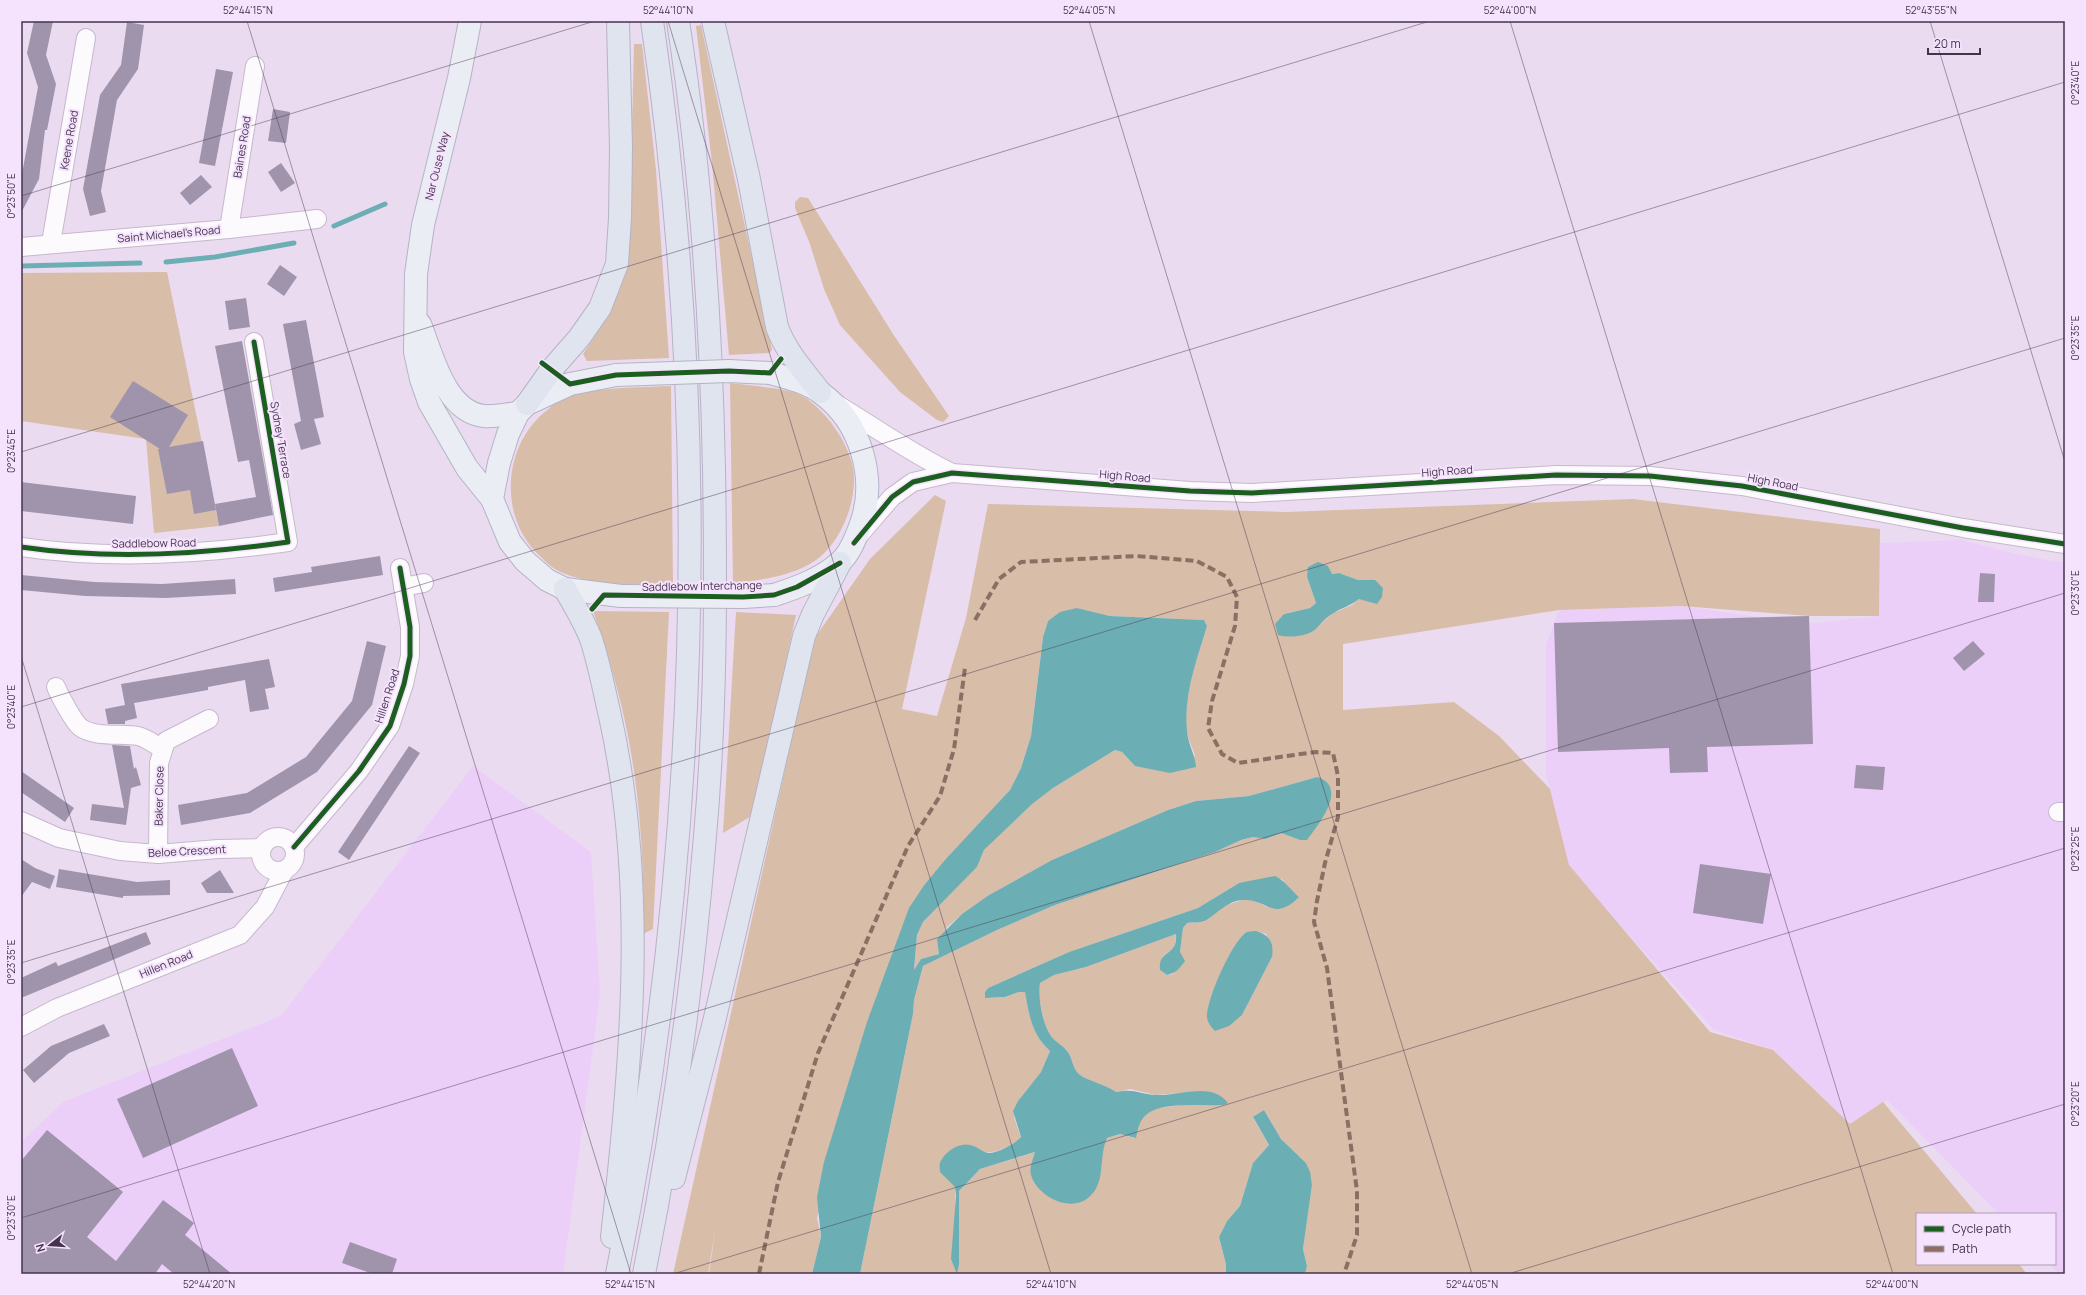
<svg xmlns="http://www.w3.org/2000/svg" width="2086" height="1295" font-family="Manrope,sans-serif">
  <rect width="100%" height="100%" fill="#eadbf0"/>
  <g fill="#eccff8">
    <path d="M1961,540L2020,555L2065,563V1274H2059L2049,1264H2055V1214H1999L1887,1100L1850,1124L1773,1050L1714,1030L1570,869L1546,773V645L1559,610L1681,606L1807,624L1879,616L1880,543Z"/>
    <path d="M473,766L591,852L600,994L563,1274H21V1142L63,1102L281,1016Z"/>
  </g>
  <g fill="#d8bda8" fill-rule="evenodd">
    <path d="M701,25L772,350L769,353L729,355L712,163L696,26Z"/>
    <path d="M634,44H642L656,170L669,358L587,361L583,354L608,317L621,287L629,253Z"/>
    <path d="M800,197L808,198L893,334L949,416L943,422L937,420L900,392L840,325L824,289L810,244L795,208V202Z"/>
    <path d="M167,272L219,526L154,533L146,439L21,421V273Z"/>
    <path d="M730,383C746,385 782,388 796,393C823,404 854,448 854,477C855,506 840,543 816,560C792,577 761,579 733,584Z"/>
    <path d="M671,386L673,584C634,584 590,588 555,569C550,566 545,561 541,557C498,519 502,446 546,411C551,407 555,402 560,400C588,386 640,388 671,386Z"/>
    <path d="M935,495L946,501L902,709L937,716L966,618L988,504L1286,512L1633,499L1880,529L1879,616H1809L1681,606L1559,610L1343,644V710L1454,702L1499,736L1550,789L1569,865L1710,1032L1773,1050L1850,1124L1883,1102L1977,1214H1917V1264H2019L2027,1274H1305L1307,1266L1303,1249L1312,1185L1306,1163L1281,1139L1264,1110L1253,1118L1269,1145L1253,1163L1240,1206L1227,1221L1219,1237L1226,1264V1274H860L913,1014L914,1000L923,966L997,930L1055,905L1215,852L1241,840L1253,837L1265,839L1281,833L1300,840L1317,777L1249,796L1196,801L1168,810L1052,860L989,895L962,914L946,928L939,954L921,959L914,971L917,935L923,922L977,867L984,850L1032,803L1053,788L1115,750L1122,752L1135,766L1195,756C1193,749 1189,741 1187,733C1181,700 1198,657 1207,626L1204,620L1110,616L1077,608L1048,621L1043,637L1031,736L1021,768L1010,790L925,884L817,1218L821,1237L812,1274H709L716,1225L708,1274H673L814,639L870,559ZM1339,573L1358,580H1375L1359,599L1352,605L1331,614L1315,630L1283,614L1310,608L1316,603L1307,577ZM1282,879L1286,885L1299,897L1267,907L1254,900H1242L1224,906L1204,922L1187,923L1183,928L1180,952L1173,974L1167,975L1160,970L1164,955C1174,949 1176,946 1176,934L1086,967L1054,975L1040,983C1038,998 1042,1023 1051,1036C1055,1042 1063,1045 1067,1051C1073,1058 1072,1069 1080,1075C1091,1082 1105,1084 1116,1092L1130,1089L1156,1095L1202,1091L1176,1106L1157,1108L1146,1114L1140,1121L1135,1138L1120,1134L1107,1138L1102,1147L1101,1173L1032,1162L1036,1152L980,1169L959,1191V1264L957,1273L955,1187L970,1145C975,1147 980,1151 985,1152C995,1154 1014,1145 1021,1138L1014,1117L1018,1101L1041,1072L1050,1051C1033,1036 1029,1014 1025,992H1019L1005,997L985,998V992L988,988L1069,952L1198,908L1239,883ZM1257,931L1266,934L1272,957L1242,1015L1247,932Z"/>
    <path d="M593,611L669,612L653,929L643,934C645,849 638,763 615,681C609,657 601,634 593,611Z"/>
    <path d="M736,612L796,615L753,815L723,833Z"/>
  </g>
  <g fill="#6bafb5">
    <path d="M1318,562L1328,566L1332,574L1339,573L1358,580H1375L1383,588L1382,597L1377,604L1359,599C1350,606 1341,608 1332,614C1326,617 1321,624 1316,629C1306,637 1289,638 1278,635L1275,624L1284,614L1310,608L1316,603L1307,577L1308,567Z"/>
    <path d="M1077,608L1110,616L1204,620L1207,626C1197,660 1183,695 1187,731C1188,744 1195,754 1196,767L1170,773L1135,766L1122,752L1115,750L1053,788L1032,804L984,850L977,867L923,922L917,935L914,970L921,959L939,954L937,939L962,914L989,895L1052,860L1168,810L1196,801L1249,796L1317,777C1349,787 1319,824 1307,840H1300L1281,833L1265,839L1253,837L1241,840L1215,852L1055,905L997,930L923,966L914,1000L913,1014L860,1274H812L821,1237L817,1197L824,1162L867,1022L909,908L925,884L945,860L1010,790L1021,768L1031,736L1043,637L1048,621L1060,612Z"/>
    <path d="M1275,876C1284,880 1291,890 1299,897C1273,923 1267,898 1243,900C1227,901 1218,913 1205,921C1201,923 1192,922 1187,923L1183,928L1180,952L1185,961C1180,968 1176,973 1167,975L1160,970C1158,949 1178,957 1176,934L1086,967L1054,975L1040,983C1038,998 1042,1023 1051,1036C1055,1042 1063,1045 1067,1051C1073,1058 1072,1069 1080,1075C1091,1082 1105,1084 1116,1092C1134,1088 1140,1094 1156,1095C1180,1096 1211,1081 1228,1103L1223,1105C1204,1106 1160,1101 1146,1115C1139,1121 1138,1129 1136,1138L1120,1134L1107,1138C1098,1157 1107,1183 1088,1198C1070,1213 1037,1196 1031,1175C1029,1168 1033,1159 1035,1152L980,1169L959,1191V1264L957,1274L951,1259L956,1196L955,1187L940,1172C940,1169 939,1165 940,1163C944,1152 959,1142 970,1145C978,1146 982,1153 990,1153C999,1152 1015,1144 1021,1137L1013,1111L1018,1101L1041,1072L1050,1051C1032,1035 1029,1015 1025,992H1019L1005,997L985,998V992L988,988L1069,952L1198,908L1239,883Z"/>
    <path d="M1256,931C1270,935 1274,943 1272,957L1242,1015L1229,1026L1215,1031C1211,1027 1208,1023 1207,1018C1205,1002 1233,939 1247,932C1250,931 1254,931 1256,931Z"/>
    <path d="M1264,1110L1281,1139L1306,1163L1310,1172L1312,1185L1303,1249L1307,1266L1305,1274H1226V1264L1219,1237L1227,1221L1240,1206L1253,1163L1269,1145L1253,1117Z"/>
  </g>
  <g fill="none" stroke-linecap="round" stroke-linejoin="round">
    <g stroke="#6bafb5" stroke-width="5">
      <path d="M334,226L385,204"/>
      <path d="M166,262L215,257L294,243"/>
      <path d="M21,266L140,263"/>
    </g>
  </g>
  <g fill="#9f94ac">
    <path d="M34,21H53L46,55L56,84L47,130H45L39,179L21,213V179L38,87L27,53Z"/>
    <path d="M127,22L144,25L138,69L117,100L101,191L106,212L90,216L83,189L100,95L121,65Z"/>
    <path d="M216,69L233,72L215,166L199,163Z"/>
    <path d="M273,109L290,112L286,143L268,141Z"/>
    <path d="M281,163L295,183L281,192L268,172Z"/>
    <path d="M201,175L212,187L190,205L180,193Z"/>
    <path d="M280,265L297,277L284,296L267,284Z"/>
    <path d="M246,298L250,327L229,330L225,301Z"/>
    <path d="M306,320L324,417L314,419L321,444L301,450L294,424L301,421L283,324Z"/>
    <path d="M242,341L273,515L219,526L215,504L256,497L249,460L238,462L215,346Z"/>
    <path d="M133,381L188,415L169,447L203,441L216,510L194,514L190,490L167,494L158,449H160L110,417Z"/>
    <path d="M21,482L136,496L133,524L21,511Z"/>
    <path d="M380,556L383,575L275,592L273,578L312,572L311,567Z"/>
    <path d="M1980,573L1995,574L1994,602H1978Z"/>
    <path d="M21,575L94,582L162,584L235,579L236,594L166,598L85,596L21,590Z"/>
    <path d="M1809,616L1813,744L1707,747L1708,772L1670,773L1669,748L1558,752L1554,623Z"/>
    <path d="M367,641L386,646L372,705L317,772L250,813L181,825L178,805L247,793L306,757L352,701Z"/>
    <path d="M1973,641L1985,654L1964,671L1953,658Z"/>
    <path d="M269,659L275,687L265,689L269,709L250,712L245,680L208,687V690L134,703L137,718L125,721V724H108L105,709L125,705L121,684Z"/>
    <path d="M112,745L130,746L134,769L136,767L141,785L131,788L126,825L90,820L92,804L124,808Z"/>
    <path d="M409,746L420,753L349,860L338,852Z"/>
    <path d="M1856,765L1885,767L1883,790L1854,788Z"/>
    <path d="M21,771L74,808L65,822L21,792Z"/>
    <path d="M21,859L35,868L55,876L50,889L32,882L21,897Z"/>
    <path d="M1700,864L1771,874L1763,924L1693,913Z"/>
    <path d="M59,869L137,882L170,880V895L123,896V898L56,887Z"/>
    <path d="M220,870L234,893H207L201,883Z"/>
    <path d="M146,932L151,944L21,998V978L56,962L58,966Z"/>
    <path d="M104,1024L110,1036L69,1053L34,1083L23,1070L51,1046Z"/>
    <path d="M232,1048L258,1106L143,1158L117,1099Z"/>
    <path d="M47,1130L123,1192L87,1237L116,1261L163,1200L194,1223L185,1235L232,1274H174L162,1264L155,1274H21V1161Z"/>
    <path d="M350,1242L397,1259L392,1274H373L342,1263Z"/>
  </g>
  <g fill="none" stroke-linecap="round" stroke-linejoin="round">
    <g stroke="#c6b8cd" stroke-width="20">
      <g id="minor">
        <path d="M229,229L255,66"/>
        <path d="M51,243L86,38"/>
        <path d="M21,247L229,229L317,219"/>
        <path d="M838,405C876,428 912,454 952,473"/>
        <path d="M860,534L892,497L913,482L952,473L1190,491L1252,493L1556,475L1650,476L1742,486L1963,528L2065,544"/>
        <path d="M21,547C110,560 199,555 288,542L254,342"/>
        <path d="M403,587L424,583"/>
        <path d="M56,687C60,696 73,721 80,727C94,738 122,733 138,736C147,738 155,745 163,749"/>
        <path d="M2058,812H2065"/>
        <path d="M21,821L59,838L120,851L158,854L218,849L262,848"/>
        <circle cx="278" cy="854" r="17"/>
        <path d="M294,847L359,771L390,726L404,684L410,656V627L400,568"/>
        <path d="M158,854L159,763L166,741L209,719"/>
        <path d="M21,1027L57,1008L240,935L265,907L284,871"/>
      </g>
    </g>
    <g stroke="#b5b3c7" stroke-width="24">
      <g id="major">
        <path d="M470,21L459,78L423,225L416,274L415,352L421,379L429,402L467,468L492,499"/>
        <path d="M420,324C432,354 445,412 484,416C495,417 507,414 518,413"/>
        <path d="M770,373C788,378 806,382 821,393C861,422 877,478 861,524C856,537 850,554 839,563C821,579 796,588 774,595"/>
        <path d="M616,375L570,384L527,404L518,413L508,434L499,463L492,499L510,542L525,561L547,580L565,589L621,596"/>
      </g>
    </g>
    <g stroke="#b5b3c7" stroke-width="24">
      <g id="highway">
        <path d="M713,21L749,179L777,327C786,352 804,371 820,392"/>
        <path d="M527,404L551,370L579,338L600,308L617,264L620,218L621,148L618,21"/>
        <path d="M565,589C574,605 584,621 591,639C599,663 604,690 610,716C648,887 631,1065 612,1237"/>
        <path d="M674,1178L714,1022L804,636L813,614L840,563"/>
        <path d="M617,1274C699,863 713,436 652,21"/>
        <path d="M644,1274C673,1129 693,983 705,836C716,714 716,591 714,469C711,319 701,169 678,21"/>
      </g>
    </g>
    <use href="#minor" stroke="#fcfafd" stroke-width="18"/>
    <use href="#major" stroke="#ebedf4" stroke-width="22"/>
    <use href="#highway" stroke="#e0e4ee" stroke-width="22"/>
    <g stroke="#b5b3c7" stroke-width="24" stroke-linecap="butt">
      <g id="major-bridge">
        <path d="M616,375L729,371L770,373"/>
        <path d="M621,596L743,597L774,595"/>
      </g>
    </g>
    <use href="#major-bridge" stroke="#ebedf4" stroke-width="22"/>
    <g stroke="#8d6e63" stroke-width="4" stroke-dasharray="8 4" stroke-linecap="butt">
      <path d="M975,620L999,579L1021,562L1136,556L1197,561L1227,577L1237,597L1235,626L1212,701L1208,728L1222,754L1238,763L1315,752L1333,753L1338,776V817L1325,863L1317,901L1314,922L1327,968L1357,1191V1235L1344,1274"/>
      <path d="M759,1274L778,1182L818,1053L908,846L940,796L954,749L965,668"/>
    </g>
    <g stroke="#f5e3fd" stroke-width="8">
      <g id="cycleway">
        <path d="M542,363L570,384L616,375L729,371L770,373L781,359"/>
        <path d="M854,543L892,497L913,482L952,473L1190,491L1252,493L1556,475L1650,476L1742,486L1963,528L2065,544"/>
        <path d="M21,547C110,560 199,555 288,542L254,342"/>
        <path d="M592,609L604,595L743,597L774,595L797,587L840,563"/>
        <path d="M294,847L359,771L390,726L404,684L410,656V627L400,568"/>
      </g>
    </g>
    <use href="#cycleway" stroke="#1b5e20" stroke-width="5"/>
  </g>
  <path fill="none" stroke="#45334d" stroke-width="1" stroke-opacity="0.45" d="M247,21L631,1274M668,21L1051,1274M1089,21L1472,1274M1510,21L1893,1274M1930,21L2065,462M21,196L595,21M21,452L1430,21M21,656L210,1274M21,707L2065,82M21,963L2065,338M21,1218L2065,593M673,1274L2065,848M1508,1274L2065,1104"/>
  <g text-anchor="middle" stroke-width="4" stroke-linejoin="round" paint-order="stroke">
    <g font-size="11" fill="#45334d" stroke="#f5e3fd">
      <text transform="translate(69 140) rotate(-80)" y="4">Keene Road</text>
      <text transform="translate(242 147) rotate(-81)" y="4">Baines Road</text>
      <text transform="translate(437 166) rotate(-76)" y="4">Nar Ouse Way</text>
      <text transform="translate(169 234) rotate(-5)" y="4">Saint Michael's Road</text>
      <text transform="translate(281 440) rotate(80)" y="4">Sydney Terrace</text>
      <text transform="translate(1447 471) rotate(-4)" y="4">High Road</text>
      <text transform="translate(1125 476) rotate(5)" y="4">High Road</text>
      <text transform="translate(1773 482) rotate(11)" y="4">High Road</text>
      <text transform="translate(154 543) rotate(-1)" y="4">Saddlebow Road</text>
      <text transform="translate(702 586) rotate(-1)" y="4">Saddlebow Interchange</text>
      <text transform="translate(387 696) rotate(-72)" y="4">Hillen Road</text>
      <text transform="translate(159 796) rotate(-89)" y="4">Baker Close</text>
      <text transform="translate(187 851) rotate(-3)" y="4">Beloe Crescent</text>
      <text transform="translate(166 964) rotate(-22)" y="4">Hillen Road</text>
    </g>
  </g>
  <rect width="2086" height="1295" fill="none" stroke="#f5e3fd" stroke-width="44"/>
  <rect x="1916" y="1213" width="140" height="52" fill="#f5e3fd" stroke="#af9db7"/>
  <rect x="1924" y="1226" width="20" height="6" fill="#1b5e20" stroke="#af9db7"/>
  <text x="1952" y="1233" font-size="12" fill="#45334d">Cycle path</text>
  <rect x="1924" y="1246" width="20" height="6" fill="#8d6e63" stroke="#af9db7"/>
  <text x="1952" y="1253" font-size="12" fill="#45334d">Path</text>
  <g transform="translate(50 1245) rotate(253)" stroke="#f5e3fd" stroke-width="3" paint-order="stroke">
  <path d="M0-3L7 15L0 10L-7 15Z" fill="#45334d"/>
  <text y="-6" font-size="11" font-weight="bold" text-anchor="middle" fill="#45334d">N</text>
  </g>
  <path d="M1928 48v6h52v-6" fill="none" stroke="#45334d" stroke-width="2"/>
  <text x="1934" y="48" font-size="12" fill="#45334d" stroke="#f5e3fd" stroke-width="3" paint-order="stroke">20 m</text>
  <rect x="22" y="22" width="2042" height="1251" fill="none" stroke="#45334d" stroke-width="1.5"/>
  <g font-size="10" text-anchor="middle" fill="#45334d">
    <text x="248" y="14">52°44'15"N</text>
    <text x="668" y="14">52°44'10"N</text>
    <text x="1089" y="14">52°44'05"N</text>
    <text x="1510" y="14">52°44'00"N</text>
    <text x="1931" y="14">52°43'55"N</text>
    <text transform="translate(2075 83) rotate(-90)" y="4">0°23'40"E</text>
    <text transform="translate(11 196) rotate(-90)" y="4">0°23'50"E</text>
    <text transform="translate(2075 338) rotate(-90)" y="4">0°23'35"E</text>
    <text transform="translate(11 451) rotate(-90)" y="4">0°23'45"E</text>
    <text transform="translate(2075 593) rotate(-90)" y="4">0°23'30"E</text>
    <text transform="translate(11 707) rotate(-90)" y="4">0°23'40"E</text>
    <text transform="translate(2075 849) rotate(-90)" y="4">0°23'25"E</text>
    <text transform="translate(11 962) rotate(-90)" y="4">0°23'35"E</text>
    <text transform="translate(2075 1104) rotate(-90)" y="4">0°23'20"E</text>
    <text transform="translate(11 1218) rotate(-90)" y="4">0°23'30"E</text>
    <text x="209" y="1288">52°44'20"N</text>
    <text x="630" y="1288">52°44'15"N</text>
    <text x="1051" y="1288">52°44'10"N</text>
    <text x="1472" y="1288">52°44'05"N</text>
    <text x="1892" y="1288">52°44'00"N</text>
  </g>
</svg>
